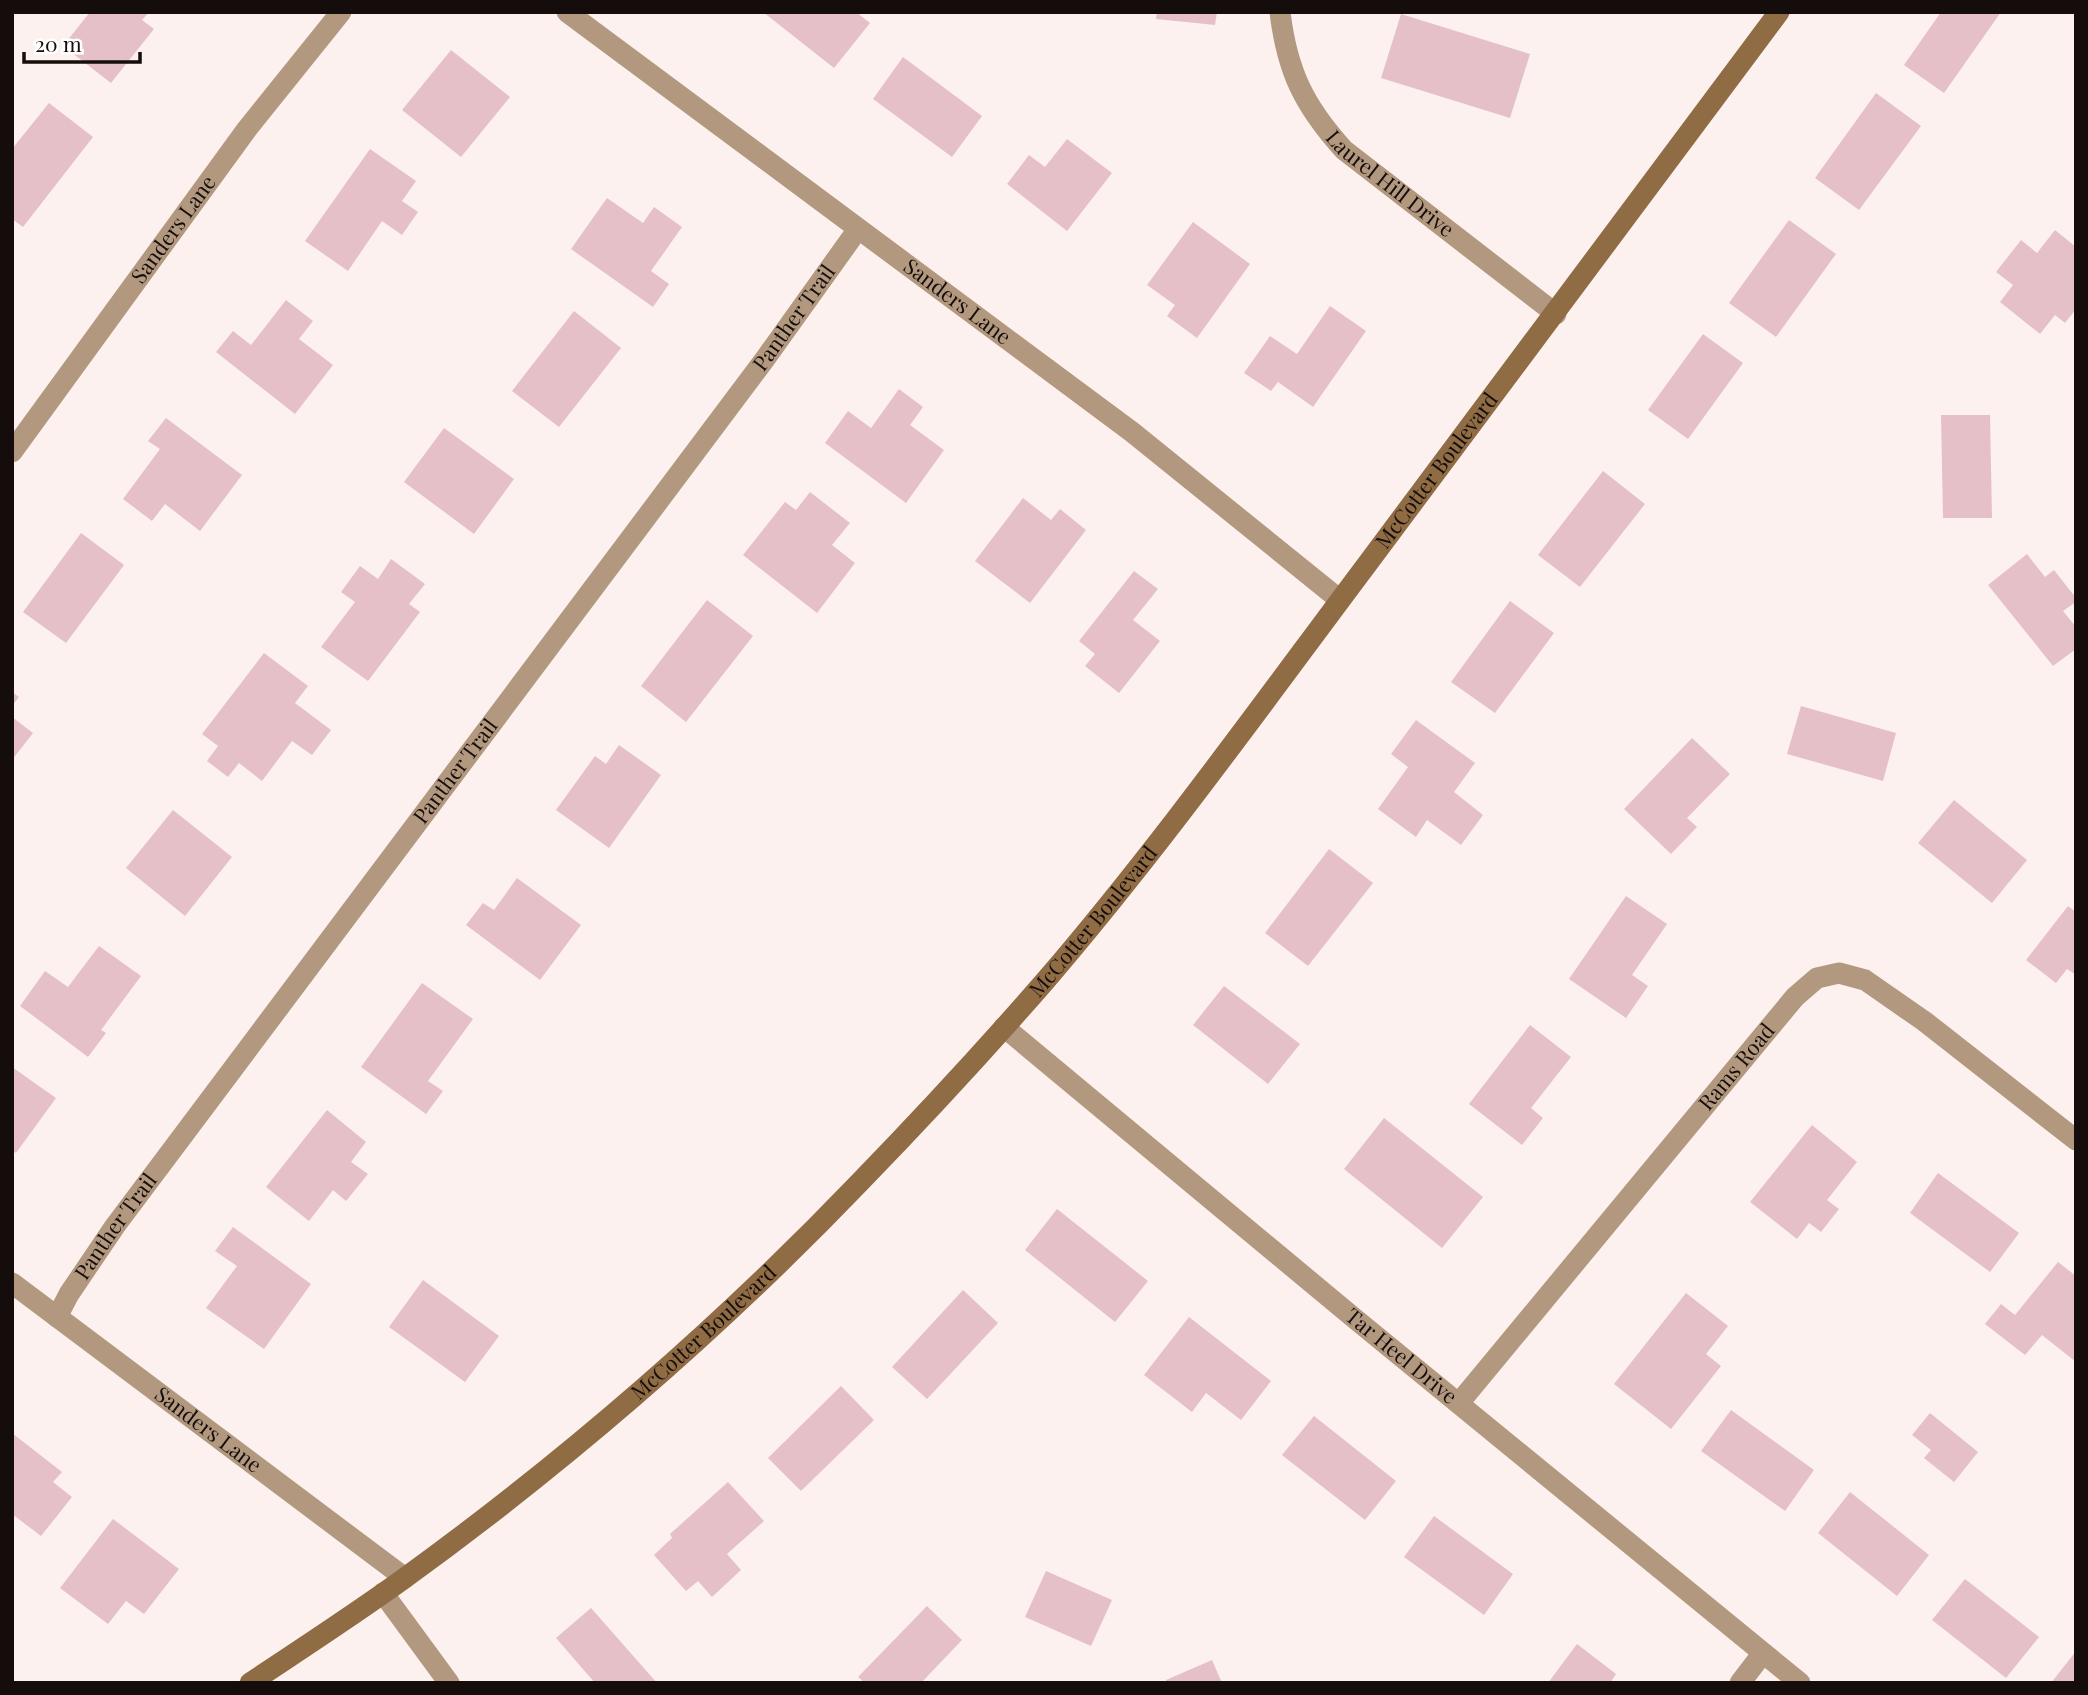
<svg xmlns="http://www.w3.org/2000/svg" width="2088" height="1695" font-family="'Playfair Display',serif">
  <rect width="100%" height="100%" fill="#fcf1ef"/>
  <g fill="#e6c0c9">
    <path d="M90,12H149L142,20L154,29L111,83L63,46Z"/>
    <path d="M763,12H856L870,23L834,68Z"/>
    <path d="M1157,12H1217L1215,25L1156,19Z"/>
    <path d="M1941,12H2001L1944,93L1904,65Z"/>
    <path d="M1401,14L1530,54L1510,118L1381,78Z"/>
    <path d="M451,50L510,97L461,157L402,110Z"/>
    <path d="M903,57L982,116L952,157L873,99Z"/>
    <path d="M1876,93L1921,126L1859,210L1815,178Z"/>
    <path d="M49,103L93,137L23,227L12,219V149Z"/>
    <path d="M1067,139L1112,173L1067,231L1007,184L1029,155L1045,167Z"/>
    <path d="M370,149L416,181L402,201L418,212L402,235L382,221L348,271L305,241Z"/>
    <path d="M607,198L643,223L654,207L682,227L651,271L669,284L653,307L571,249Z"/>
    <path d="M1789,220L1836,254L1776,337L1729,303Z"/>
    <path d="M1193,222L1250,264L1197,338L1167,316L1175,305L1147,285Z"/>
    <path d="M2055,230L2076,247V309L2065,323L2055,315L2040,334L2000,302L2013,285L1996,272L2021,240L2037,253Z"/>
    <path d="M286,300L313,321L299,339L333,365L295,414L216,352L233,331L251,345Z"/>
    <path d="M1330,306L1366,331L1313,407L1278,382L1271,391L1244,373L1270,336L1297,354Z"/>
    <path d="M574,311L621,348L559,427L512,391Z"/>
    <path d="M1703,334L1743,363L1688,439L1648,410Z"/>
    <path d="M899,389L923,407L910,425L944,450L906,503L825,443L848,411L871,428Z"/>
    <path d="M1941,415H1990L1992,518H1943Z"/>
    <path d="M166,418L242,475L200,531L165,504L152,521L123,499L160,449L148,441Z"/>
    <path d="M444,428L514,479L474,534L404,482Z"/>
    <path d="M1603,471L1645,504L1580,587L1538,555Z"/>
    <path d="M810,492L850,523L832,545L855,563L817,613L743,555L785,502L796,510Z"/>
    <path d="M1023,498L1051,520L1060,509L1086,530L1030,603L975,561Z"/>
    <path d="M81,533L124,565L66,643L23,612Z"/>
    <path d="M2027,554L2045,577L2054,570L2076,598V602L2063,611L2076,627V649L2053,666L1988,585Z"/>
    <path d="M391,559L425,584L409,604L420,612L368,681L321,647L355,602L341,592L360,566L378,579Z"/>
    <path d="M1134,571L1158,589L1133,620L1160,641L1119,693L1085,666L1095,654L1079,641Z"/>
    <path d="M707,600L753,636L686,722L641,686Z"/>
    <path d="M1510,601L1554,633L1495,713L1451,682Z"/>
    <path d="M264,653L308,686L295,703L331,730L312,755L292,741L262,781L239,763L228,777L207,761L218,746L202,734Z"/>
    <path d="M12,692L19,697L12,706Z"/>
    <path d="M1801,706L1896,733L1883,781L1787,754Z"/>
    <path d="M12,717L33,733L12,760Z"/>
    <path d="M1416,720L1475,763L1454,792L1483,815L1461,845L1427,820L1416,837L1378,809L1408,767L1391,754Z"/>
    <path d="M1692,738L1730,774L1687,818L1697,827L1671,854L1624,809Z"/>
    <path d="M619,745L661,775L609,848L556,810L595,756L606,764Z"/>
    <path d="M1954,800L2027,860L1992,903L1918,843Z"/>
    <path d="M173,810L232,857L185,916L126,868Z"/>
    <path d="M1329,849L1373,883L1308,966L1265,933Z"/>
    <path d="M517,878L581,925L540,980L466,925L483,903L494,910Z"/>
    <path d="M1626,896L1667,924L1632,975L1648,986L1626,1018L1569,979Z"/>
    <path d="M2068,906L2076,912V975L2067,969L2056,983L2026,960Z"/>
    <path d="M99,946L141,976L101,1030L106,1033L88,1057L20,1006L45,971L68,987Z"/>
    <path d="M422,983L473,1019L428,1081L443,1091L426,1114L361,1067Z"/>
    <path d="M1224,986L1300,1044L1268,1084L1193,1025Z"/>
    <path d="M1530,1025L1571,1057L1531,1108L1543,1118L1522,1145L1469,1104Z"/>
    <path d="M12,1067L56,1098L16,1153L12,1150Z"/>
    <path d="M327,1110L366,1142L351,1162L368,1174L346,1201L333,1190L309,1221L266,1187Z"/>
    <path d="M1384,1118L1483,1197L1442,1248L1344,1169Z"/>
    <path d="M1812,1125L1857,1162L1827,1200L1839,1209L1821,1232L1809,1223L1797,1239L1750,1202Z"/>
    <path d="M1938,1173L2019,1233L1990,1272L1910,1213Z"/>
    <path d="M1057,1209L1148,1281L1115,1322L1025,1250Z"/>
    <path d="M233,1227L311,1284L264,1349L206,1308L237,1266L215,1251Z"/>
    <path d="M2058,1262L2076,1276V1362L2042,1335L2025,1355L1985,1324L2001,1304L2015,1315Z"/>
    <path d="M423,1280L499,1336L465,1382L389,1327Z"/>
    <path d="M963,1290L998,1323L927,1399L892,1367Z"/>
    <path d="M1686,1293L1728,1326L1706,1354L1721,1366L1671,1429L1614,1384Z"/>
    <path d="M1189,1317L1271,1381L1241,1420L1206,1393L1192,1412L1144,1375Z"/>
    <path d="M841,1386L874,1420L801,1491L768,1458Z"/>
    <path d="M1731,1410L1814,1470L1785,1511L1701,1451Z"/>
    <path d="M1930,1413L1978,1452L1954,1482L1924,1458L1931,1450L1912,1435Z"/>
    <path d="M1314,1416L1396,1481L1365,1520L1282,1455Z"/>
    <path d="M12,1433L62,1472L53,1482L72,1497L41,1536L12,1514Z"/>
    <path d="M728,1482L764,1521L727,1554L741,1570L712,1597L698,1581L686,1591L654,1555L672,1538L670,1534Z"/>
    <path d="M1850,1492L1929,1555L1897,1596L1818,1533Z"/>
    <path d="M1434,1516L1513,1574L1484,1615L1404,1557Z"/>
    <path d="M113,1519L179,1569L144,1614L126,1601L108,1624L60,1588Z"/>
    <path d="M1046,1571L1112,1600L1091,1646L1025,1617Z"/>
    <path d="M1965,1579L2039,1637L2006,1678L1932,1620Z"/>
    <path d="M927,1606L962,1640L921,1683H865L858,1677Z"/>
    <path d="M591,1608L657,1683H595L556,1638Z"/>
    <path d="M1577,1644L1616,1674L1610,1683H1548Z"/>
    <path d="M2076,1651V1683H2051Z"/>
    <path d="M1212,1660L1222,1683H1167L1166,1680Z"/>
  </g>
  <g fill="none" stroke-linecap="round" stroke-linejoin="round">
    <g stroke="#b2987f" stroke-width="21">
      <path id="s1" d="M567,12L1132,432L1340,600"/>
      <path id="s2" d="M1280,12C1287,71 1304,106 1344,150L1556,314"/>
      <path id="s3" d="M12,452L247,129L341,12"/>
      <path id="s4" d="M1004,1027L1354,1318L1800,1683"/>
      <path id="s5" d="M12,1283L405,1578"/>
      <path id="s6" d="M57,1317L69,1294L115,1226L765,359L858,229"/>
      <path id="s7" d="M1459,1403L1795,997L1817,978L1839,973L1865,980L1924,1021L2076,1140"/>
      <path d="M383,1593L449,1683"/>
      <path d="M1740,1683L1763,1653"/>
    </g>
    <path stroke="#906c45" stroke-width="21" id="s8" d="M250,1683C301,1649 352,1616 402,1580C565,1462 720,1328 860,1182C923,1117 986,1049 1046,980C1160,847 1263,703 1368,563C1505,380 1642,196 1779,12"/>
  </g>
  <g text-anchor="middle" stroke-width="7" stroke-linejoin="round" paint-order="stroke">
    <g font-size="21" fill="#150d0b" stroke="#fff">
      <text dy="7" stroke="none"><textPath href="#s2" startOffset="212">Laurel Hill Drive</textPath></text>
      <text dy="7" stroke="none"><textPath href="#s3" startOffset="275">Sanders Lane</textPath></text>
      <text dy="7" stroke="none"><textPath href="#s1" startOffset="486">Sanders Lane</textPath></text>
      <text dy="7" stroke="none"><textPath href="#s6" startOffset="1242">Panther Trail</textPath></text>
      <text dy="7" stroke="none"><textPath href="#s8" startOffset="1708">McCotter Boulevard</textPath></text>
      <text dy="7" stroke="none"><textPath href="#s6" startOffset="676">Panther Trail</textPath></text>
      <text dy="7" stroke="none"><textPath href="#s8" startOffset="1141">McCotter Boulevard</textPath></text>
      <text dy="7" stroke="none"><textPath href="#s7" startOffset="436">Rams Road</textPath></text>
      <text dy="7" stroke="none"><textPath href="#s6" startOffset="108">Panther Trail</textPath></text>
      <text dy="7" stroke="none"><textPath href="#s8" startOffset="574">McCotter Boulevard</textPath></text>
      <text dy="7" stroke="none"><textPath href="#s4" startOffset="516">Tar Heel Drive</textPath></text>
      <text dy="7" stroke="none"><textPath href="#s5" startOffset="245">Sanders Lane</textPath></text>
    </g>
  </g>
  <rect width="2088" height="1695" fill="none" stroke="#150d0b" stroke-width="28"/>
  <path d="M24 52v10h116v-10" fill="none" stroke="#150d0b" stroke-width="3.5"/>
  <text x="35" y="52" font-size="21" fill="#150d0b" stroke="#ffffff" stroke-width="5" paint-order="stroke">20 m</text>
</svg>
